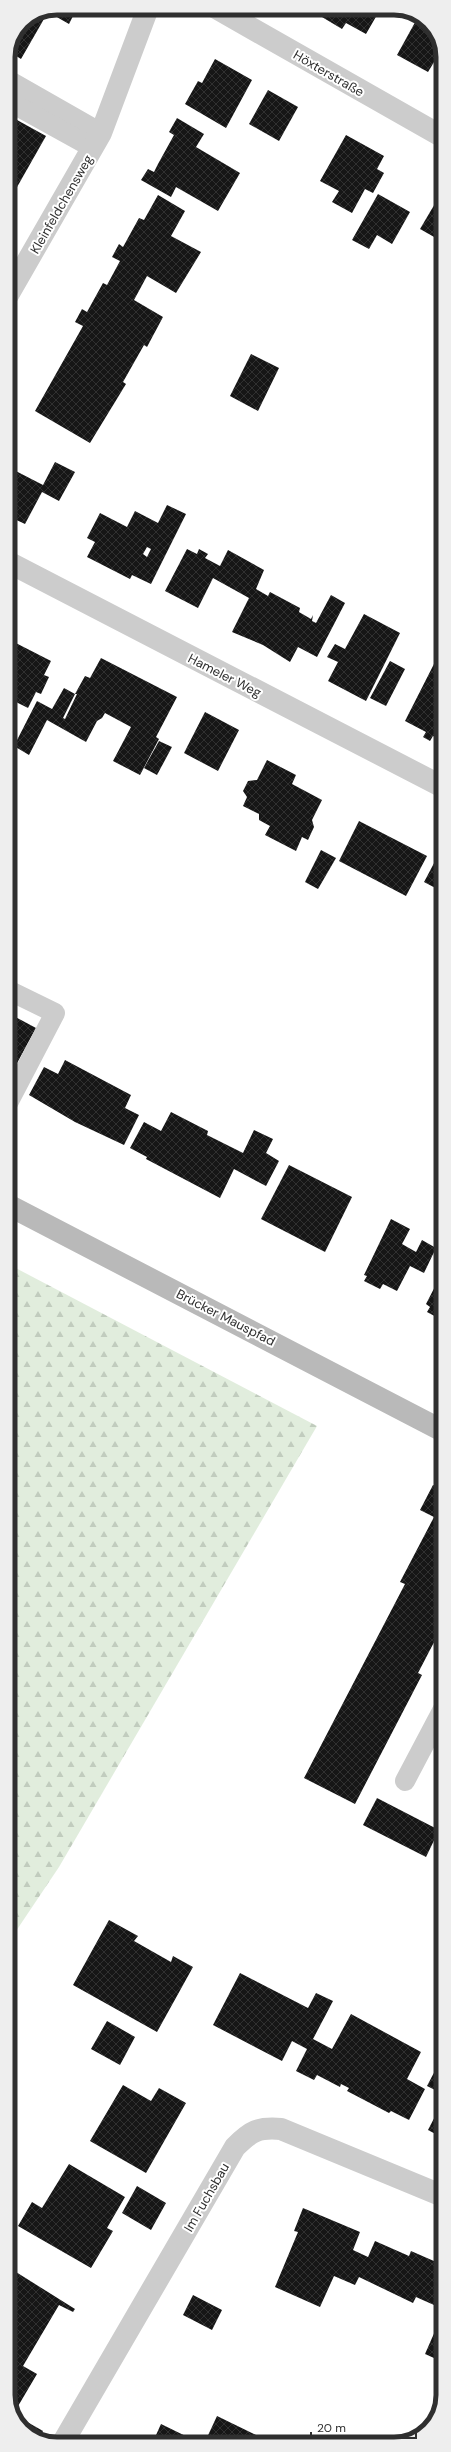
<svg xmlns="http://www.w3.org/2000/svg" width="451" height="2452" font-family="'DM Sans',sans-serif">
  <defs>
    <pattern id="forest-firs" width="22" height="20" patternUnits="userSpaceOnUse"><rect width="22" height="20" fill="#e1eddd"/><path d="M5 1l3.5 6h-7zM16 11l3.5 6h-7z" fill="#c1ccbe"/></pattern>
    <pattern id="building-cross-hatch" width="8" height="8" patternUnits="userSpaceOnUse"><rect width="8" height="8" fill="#161616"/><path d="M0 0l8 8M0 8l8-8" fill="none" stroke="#303030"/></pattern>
  </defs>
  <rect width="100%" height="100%" fill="#fff"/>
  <path fill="url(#forest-firs)" d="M8,1264L317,1426L59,1867L8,1943Z"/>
  <g fill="url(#building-cross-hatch)" fill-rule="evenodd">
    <path d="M57,8H77L69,24L48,12L21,59L10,52L23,22Z"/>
    <path d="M307,8H381L366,34L346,23L342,29Z"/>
    <path d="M418,17L428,22L442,49L428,72L397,55Z"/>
    <path d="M215,59L252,80L226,128L185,104L198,81L202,83Z"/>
    <path d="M268,90L298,107L279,141L249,124Z"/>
    <path d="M8,115L46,136L8,203Z"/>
    <path d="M177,118L204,134L196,147L240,173L218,211L176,187L171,197L141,180L148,169L154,172L158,164L174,135L169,132Z"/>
    <path d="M346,135L384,156L377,169L384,173L373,193L365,189L352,213L332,202L339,191L320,181Z"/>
    <path d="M443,190V242L420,229Z"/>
    <path d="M378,194L410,212L392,244L377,235L369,249L352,240Z"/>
    <path d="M158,195L185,211L171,236L201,252L176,293L147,276L134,300L163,317L147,347L144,345L123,382L126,384L90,443L35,411L83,326L75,322L82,309L87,312L103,283L107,285L120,261L112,257L119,244L123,247L139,218L144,220Z"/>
    <path d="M251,354L279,368L258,411L230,396Z"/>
    <path d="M55,462L75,472L59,501L42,492L25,524L8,516V467L43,485Z"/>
    <path d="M167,505L186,514L151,584L132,575L130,579L87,557L95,542L87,538L100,513L127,527L135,511L158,523ZM147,547L151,549L147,557L143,554Z"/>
    <path d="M187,549L197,554L199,549L208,554L205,558L220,566L228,550L264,570L256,589L268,596L270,592L300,608L299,612L311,619L313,615L312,621L316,623L331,595L345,603L317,657L298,647L290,662L263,645L232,632L249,598L213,578L198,608L165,591Z"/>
    <path d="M364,614L400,633L366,701L328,681L338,662L327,657L335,644L345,649Z"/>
    <path d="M8,639L51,661L44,675L49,677L41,694L36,692L28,708L8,698Z"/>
    <path d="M101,658L177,697L156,737L159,739L140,775L113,761L131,727L105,713L102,718L97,721L86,742L47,720L29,755L14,746L37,701L52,709L64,688L75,694L85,676L90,678ZM75,694H77L65,719L63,718Z"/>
    <path d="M436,660L443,664V732L439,739L433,736L430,741L423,737L426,732L405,721Z"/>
    <path d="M390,661L405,669L386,706L370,698Z"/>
    <path d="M205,712L239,730L218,771L184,753Z"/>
    <path d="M159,741L172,747L157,775L144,768Z"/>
    <path d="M267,760L296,775L292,784L322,800L312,820L314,827L308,840L302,837L296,851L265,835L270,826L259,820V814L243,806L247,797L243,791L248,781L257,780Z"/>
    <path d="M359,821L427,856L406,896L339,861Z"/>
    <path d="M321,850L336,858L318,889L305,882Z"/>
    <path d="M441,850L443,851V892L424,882Z"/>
    <path d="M8,1013L36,1028L8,1080Z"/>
    <path d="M65,1060L131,1095L125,1108L139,1115L124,1145L75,1122L29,1095L44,1067L58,1074Z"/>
    <path d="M171,1112L208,1131L207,1135L243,1153L254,1130L273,1139L266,1153L279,1161L266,1186L234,1169L220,1198L146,1159L147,1157L130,1148L144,1122L161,1131Z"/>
    <path d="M289,1165L352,1197L325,1252L261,1219Z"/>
    <path d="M391,1219L410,1229L402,1244L416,1252L422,1240L436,1248L424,1273L410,1266L397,1291L383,1284L380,1289L364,1281L367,1276L364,1275Z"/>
    <path d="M443,1271V1318L442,1320L427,1312L430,1307L426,1304Z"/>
    <path d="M433,1485L443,1490V1625L418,1673L422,1675L355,1804L304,1778L405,1584L400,1582L434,1517L420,1510Z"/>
    <path d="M377,1798L439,1830L426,1857L363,1825Z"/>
    <path d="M109,1920L138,1936L134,1941L171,1962L173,1956L193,1967L157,2032L73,1985Z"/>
    <path d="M240,1973L308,2008L316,1993L333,2001L313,2039L332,2049L351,2014L421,2052L407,2079L425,2089L409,2120L391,2111L389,2113L347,2091L349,2088L341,2084L340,2087L317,2075L314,2080L296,2071L307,2049L292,2041L282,2061L213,2025Z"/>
    <path d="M107,2021L135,2037L120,2065L91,2049Z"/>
    <path d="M438,2065L443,2067V2094L427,2086Z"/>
    <path d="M123,2085L151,2101L159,2088L186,2103L146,2173L90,2141Z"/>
    <path d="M443,2101V2138L428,2130Z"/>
    <path d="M69,2164L125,2197L107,2228L113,2231L91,2268L18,2226L32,2202L42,2208Z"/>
    <path d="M137,2186L166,2203L151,2230L122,2213Z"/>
    <path d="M303,2208L360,2232L353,2250L368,2257L375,2241L409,2256L411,2251L443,2265V2309L416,2297L413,2303L359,2277L355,2285L334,2276L320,2307L275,2287L298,2232L294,2231Z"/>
    <path d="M8,2267L75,2309L73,2312L59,2305L23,2366L37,2374L14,2413L8,2402Z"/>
    <path d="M193,2295L222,2310L212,2330L183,2315Z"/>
    <path d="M443,2313V2362L425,2354Z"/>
    <path d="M15,2415L43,2431L39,2438L23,2430Z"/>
    <path d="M217,2416L258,2436L255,2444H204Z"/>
    <path d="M161,2424L202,2444H152Z"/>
  </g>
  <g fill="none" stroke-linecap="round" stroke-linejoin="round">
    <g stroke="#ccc" stroke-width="20">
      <path d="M8,80L101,133"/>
      <path d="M8,101L93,148"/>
      <path d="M8,990L55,1013L8,1103"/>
      <path d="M405,1781L443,1709"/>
    </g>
    <g stroke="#ccc" stroke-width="22">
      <path d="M216,8L443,137"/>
      <path d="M8,295L101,133L148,8"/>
      <path d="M8,562L443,787"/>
      <path d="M62,2444L235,2147C251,2131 258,2127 281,2129L443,2196"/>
    </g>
    <path stroke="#b9b9b9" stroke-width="22" d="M8,1205L443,1431"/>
  </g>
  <g text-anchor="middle" stroke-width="4" stroke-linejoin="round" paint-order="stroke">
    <g font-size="13" fill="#2f2f2f" stroke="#fff">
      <text transform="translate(329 73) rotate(30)" y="5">Höxterstraße</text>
      <text transform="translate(61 204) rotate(-60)" y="5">Kleinfeldchensweg</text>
      <text transform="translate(225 675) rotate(27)" y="5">Hameler Weg</text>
      <text transform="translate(226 1317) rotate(27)" y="5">Brücker Mauspfad</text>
      <text transform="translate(206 2197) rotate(-60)" y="5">Im Fuchsbau</text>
    </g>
  </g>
  <path d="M0 0H451V2452H0ZM57 15H394A42 42 0 0 1 436 57V2395A42 42 0 0 1 394 2437H57A42 42 0 0 1 15 2395V57A42 42 0 0 1 57 15Z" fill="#eee" fill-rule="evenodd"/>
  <path fill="none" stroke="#2f2f2f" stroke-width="5" d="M57 15H394A42 42 0 0 1 436 57V2395A42 42 0 0 1 394 2437H57A42 42 0 0 1 15 2395V57A42 42 0 0 1 57 15Z"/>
  <path d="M311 2432v6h105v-6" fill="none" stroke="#2f2f2f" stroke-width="2"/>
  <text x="317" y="2432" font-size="12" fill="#2f2f2f" stroke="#ffffff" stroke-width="3" paint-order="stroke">20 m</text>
</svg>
